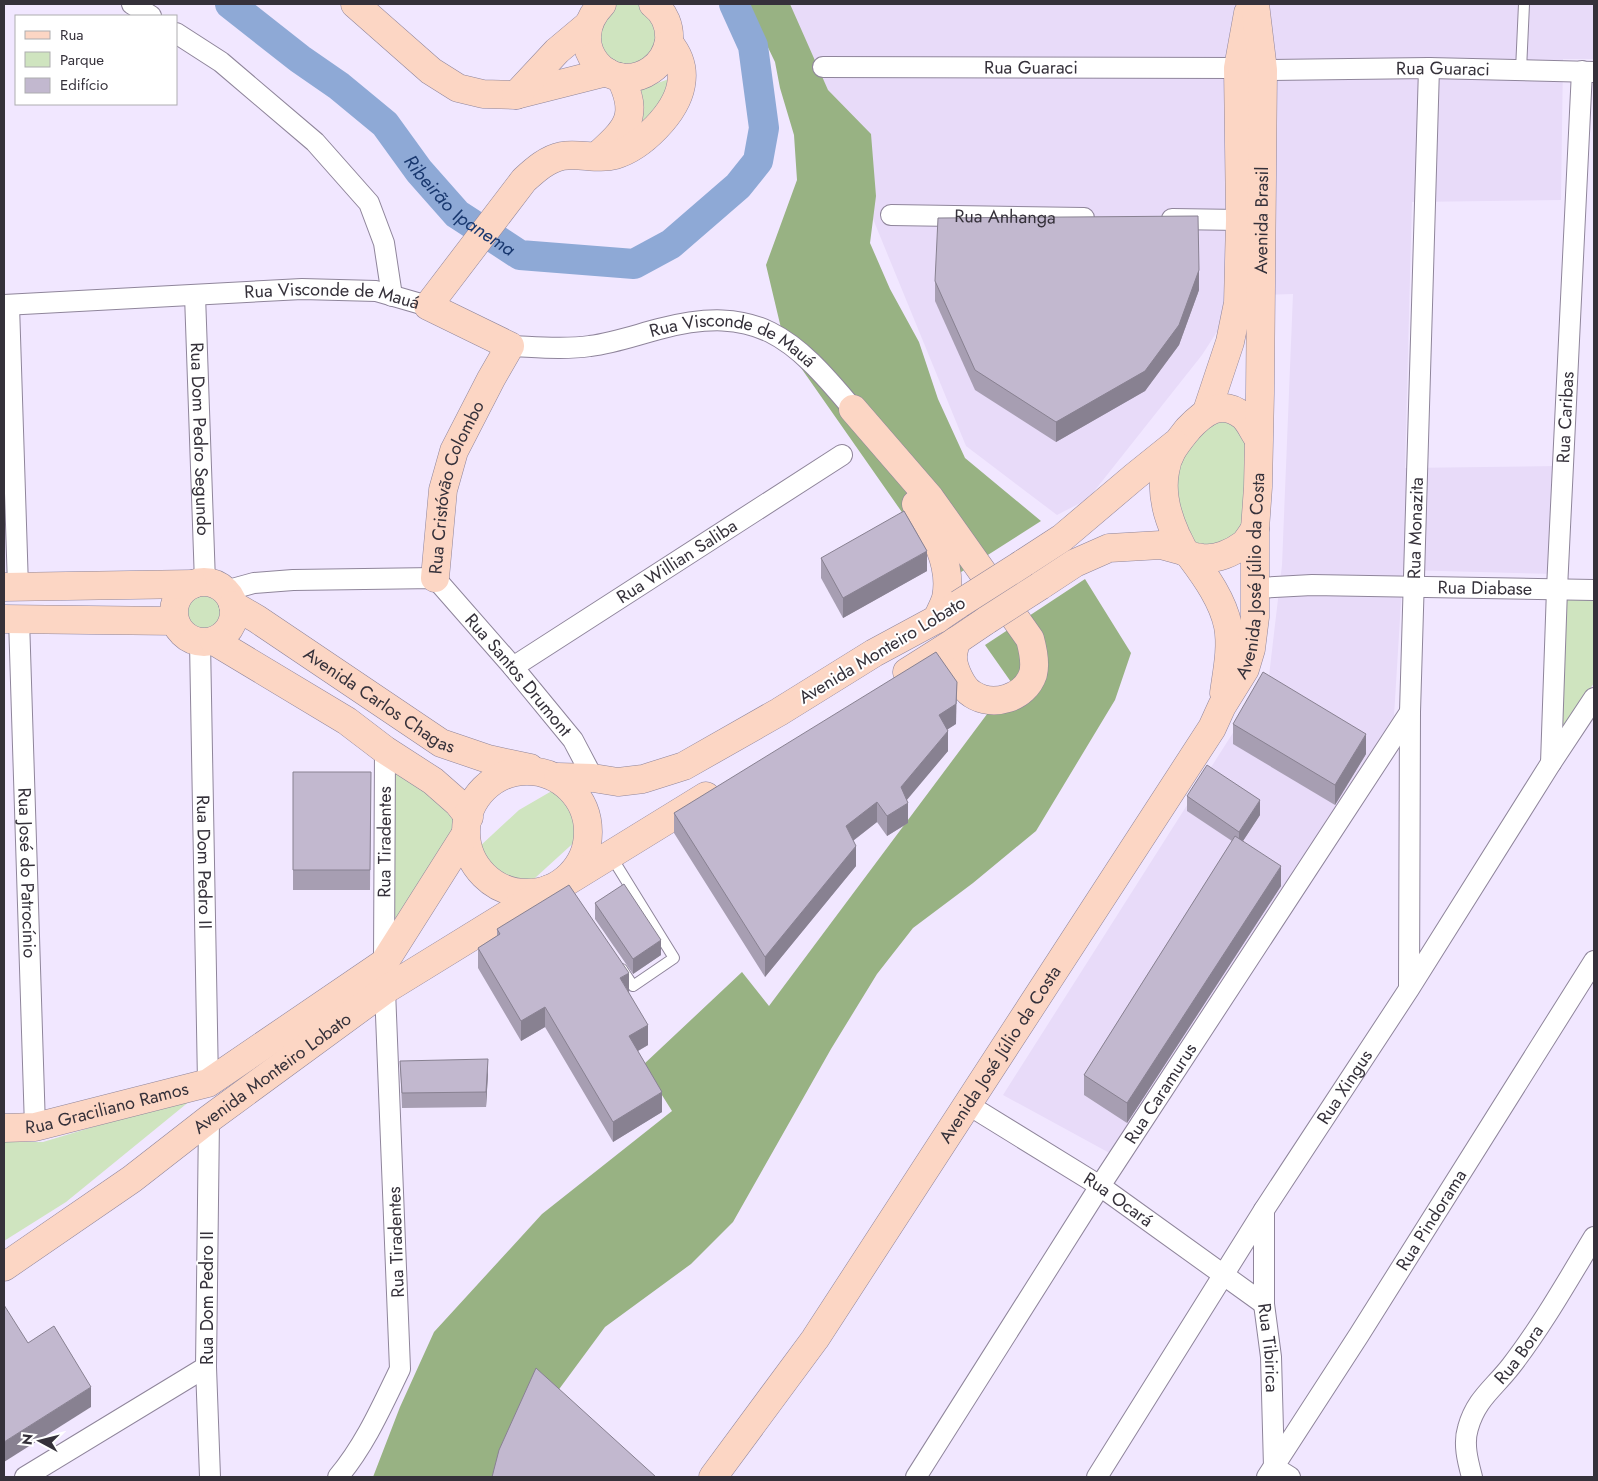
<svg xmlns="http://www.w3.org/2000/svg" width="1598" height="1481" font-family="Jost,sans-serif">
  <rect width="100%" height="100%" fill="#f1e7ff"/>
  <path fill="#e8dbf9" d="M785,4H1594V59H1563L1561,200L1412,202L1405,468L1557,466L1556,574L1403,570L1394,716L1115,1156L1003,1095L1269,676L1282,565L1293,294L1240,296L1202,355L1088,499L1057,515L966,446Z"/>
  <g fill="#cfe4bf">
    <path d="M612,4H644L662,45L638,69L605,61L597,19Z"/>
    <path d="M673,77L651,119L637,123L632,84C649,87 657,84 673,77Z"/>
    <path d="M1225,416L1250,437L1249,523C1231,541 1222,544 1198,546C1192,539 1185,531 1181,523C1169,501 1178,468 1183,445Z"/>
    <path d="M207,589L221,595C232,627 229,628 197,636C182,628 177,612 187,597Z"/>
    <path d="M1564,596L1594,600V683L1561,732Z"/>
    <path d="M394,773L417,779L440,792L460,828L412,903L390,923Z"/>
    <path d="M564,791L575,804L581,816L580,837L524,888C502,883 494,874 479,858V847L519,810L550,792Z"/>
    <path d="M196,1096L66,1202L4,1241V1142H43Z"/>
  </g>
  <g fill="#98b283">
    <path d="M747,4H790L828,90L871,134L876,196L870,243L890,289L919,342L938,399L965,458L1041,521L947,581L948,578L785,345L766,265L797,180L794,135L780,88L775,62Z"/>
    <path d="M1085,579L1131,653L1115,700L1036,831L973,883L913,928L877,974L831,1049L733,1222L691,1264L605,1327L557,1392L522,1477H373L400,1407L434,1332L542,1214L672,1111L643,1065L742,972L769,1006L1011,682L985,645Z"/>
  </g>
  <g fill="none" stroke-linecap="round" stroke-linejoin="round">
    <path stroke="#8ea9d6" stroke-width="30" id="s1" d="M230,4L300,59L339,86L385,124L419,171L457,214L520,255L634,264L671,244L738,186L758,161L764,128L753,46L734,4"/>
    <g stroke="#8f859b" stroke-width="12">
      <g id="lane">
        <path d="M1521,70L1524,4"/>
        <path d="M611,856L674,958L633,986L622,969"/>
      </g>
    </g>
    <g stroke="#8f859b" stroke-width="22">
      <g id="street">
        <path d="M132,4L151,16"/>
        <path d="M176,33L221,62L315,142L369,203L384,243L392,296"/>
        <path id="s2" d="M823,67L1238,68"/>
        <path id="s3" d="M1263,70L1429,68L1594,72"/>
        <path id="s4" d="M891,215L1084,218"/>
        <path d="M1172,219L1240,220"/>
        <path id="s5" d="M195,295L205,582"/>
        <path id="s6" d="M4,305L302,289L376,291L428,306"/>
        <path d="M9,305L18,587"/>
        <path id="s7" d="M510,346C536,347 564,350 590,346C614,343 636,335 659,329C757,303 793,337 853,409"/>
        <path id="s8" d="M1256,588L1312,585L1594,590"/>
        <path id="s9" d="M225,591L254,583L293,580L435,578L513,667L573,740L593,778"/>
        <path id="s10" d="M19,619L35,1127"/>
        <path id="s11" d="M200,642L208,1083"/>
        <path id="s12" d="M513,667L842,455"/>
        <path id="s13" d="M1551,763L1557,589L1582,71"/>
        <path id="s14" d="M384,963L385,750"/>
        <path id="s15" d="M1409,988L1410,712L1429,68"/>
        <path id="s16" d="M967,1104L1100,1186L1264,1304"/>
        <path d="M209,1119L206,1367L210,1477"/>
        <path id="s17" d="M1264,1210V1304L1271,1357L1274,1467L1290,1477"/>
        <path d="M25,1477L206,1367"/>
        <path d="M338,1477C365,1445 382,1406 400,1369L385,990"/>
        <path id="s18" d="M916,1477L1100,1186L1410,712"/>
        <path id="s19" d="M1097,1477L1264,1210L1409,989L1551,763L1594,698"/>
        <path id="s20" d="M1267,1477L1359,1335L1594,961"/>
        <path id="s21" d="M1472,1477C1468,1462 1463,1444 1468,1428C1476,1399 1494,1388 1511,1366C1542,1326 1568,1280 1594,1237"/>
      </g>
    </g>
    <g stroke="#8f859b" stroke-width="29">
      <g id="secondary">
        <path d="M355,4L431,71L458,88L483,94L516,95L607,72"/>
        <path d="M602,4C562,45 610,98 651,70C661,63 667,53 669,41C670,27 665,13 653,4"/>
        <path d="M516,95L557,51L588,25"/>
        <path d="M597,156C627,129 640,116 620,77"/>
        <path d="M853,409L930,498L1030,639C1033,650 1036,663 1033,674C1025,698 993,708 972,694C962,688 953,668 953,657C953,652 955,646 956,641"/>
        <path d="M1207,411L1230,342L1238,303L1240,220L1238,68L1248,13"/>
        <path d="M916,504C933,531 953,564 946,598C944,605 940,612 937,619"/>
        <path d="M1255,529C1252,533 1248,540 1244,544C1232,553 1216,560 1202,558C1183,556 1184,550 1176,535C1167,515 1161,493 1165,472C1167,454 1177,443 1188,429C1203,413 1221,398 1243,416C1249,421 1253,431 1258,438"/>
        <path d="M1191,557C1206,577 1223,601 1228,626C1232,648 1227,671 1224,693"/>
        <path d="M1022,564L1062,538L1134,477L1175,444"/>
        <path id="s22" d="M435,578L443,490L454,451L491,379L510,346L428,306L524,180C535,170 547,159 562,156C580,153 598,160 615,155C642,147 676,113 681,85C684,69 679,55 669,43"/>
        <circle cx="204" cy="612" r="30"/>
        <path d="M1040,586L1075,563L1109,548L1161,545L1183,551"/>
        <path d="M4,587L193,584"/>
        <path id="s23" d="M233,605L257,619L441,743L488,759L530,768"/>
        <path d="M4,619L174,621"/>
        <path d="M214,641L347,721L385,750L433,781L458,803L469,817"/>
        <path d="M907,672L956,641L987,620"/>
        <circle cx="527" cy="832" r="61"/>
        <path d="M558,777L593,778L618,782L643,779L684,766L779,712L874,653L937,619L959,604"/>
        <path d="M563,884L706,796"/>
        <path id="s24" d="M4,1128L35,1127L208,1083L384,963L465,835"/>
        <path id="s25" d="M4,1267L132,1179L209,1119L385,990L549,889"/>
        <path id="s26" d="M713,1477L815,1339L1212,728L1222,706L1245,669L1251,649L1255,617V529L1258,487L1260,393L1263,70L1255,4"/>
      </g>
    </g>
    <use href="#lane" stroke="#fff" stroke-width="10"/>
    <use href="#street" stroke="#fff" stroke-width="20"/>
    <use href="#secondary" stroke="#fcd6c4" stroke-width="28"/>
    <g stroke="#8f859b" stroke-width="29" stroke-linecap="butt">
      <g id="secondary-bridge">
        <path d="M959,604L1022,564"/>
        <path d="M987,620L1040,586"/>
      </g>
    </g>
    <use href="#secondary-bridge" stroke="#fcd6c4" stroke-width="28"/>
  </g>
  <g fill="#a79eb2">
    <path d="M935,281L1199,290L1179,345L1145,391L1056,442L975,390L935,301Z"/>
    <path d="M821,558L927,571L843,618L821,578Z"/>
    <path d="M956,724L947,729L948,751L906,800L908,823L887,836L877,822L853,841L856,866L765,977L674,833V813Z"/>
    <path d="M1233,724L1366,754L1335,805L1233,744Z"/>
    <path d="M293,772H371L370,890H293Z"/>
    <path d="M1187,796L1260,815L1243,841L1281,886L1127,1123L1084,1095V1075L1232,841L1187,811Z"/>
    <path d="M595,903L661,955L633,974L595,919Z"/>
    <path d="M497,929L629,992L648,1045L638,1051L662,1112L613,1142L545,1027L521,1041L478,968V948L497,936Z"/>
    <path d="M400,1061L488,1074L486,1107L402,1108Z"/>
  </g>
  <g fill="#888191">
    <path d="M1199,270V290L1179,345L1145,391L1056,442V422Z"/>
    <path d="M927,551V571L843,618V598Z"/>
    <path d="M957,682L956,724L939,735V715Z"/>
    <path d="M948,731V751L901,807V787Z"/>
    <path d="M1366,734V754L1335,805V785Z"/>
    <path d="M1260,800V815L1239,847V832Z"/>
    <path d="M877,802V822L846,846V826Z"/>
    <path d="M908,803V823L887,836V816Z"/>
    <path d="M856,846V866L765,977V957Z"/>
    <path d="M1281,866V886L1127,1123V1103Z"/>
    <path d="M661,940V955L633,974V959Z"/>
    <path d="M629,973V993L620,978Z"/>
    <path d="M545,1007V1027L521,1041V1021Z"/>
    <path d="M648,1025V1045L629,1056V1036Z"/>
    <path d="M488,1059V1074L486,1107V1092Z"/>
    <path d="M662,1092V1112L613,1142V1122Z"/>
    <path d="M91,1387V1407L4,1462V1442Z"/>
  </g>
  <g fill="#c2b8cf" stroke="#888191">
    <path d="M1198,216L1199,270L1179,325L1145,371L1056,422L975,370L935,281L938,218Z"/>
    <path d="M904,511L927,551L843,598L821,558Z"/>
    <path d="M936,652L957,682L956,704L939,715L948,731L901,787L908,803L887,816L877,802L846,826L856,846L765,957L674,813Z"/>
    <path d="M1263,672L1366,734L1335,785L1233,724Z"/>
    <path d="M1207,765L1260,800L1239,832L1187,796Z"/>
    <path d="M293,772H371L370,870H293Z"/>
    <path d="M1235,836L1281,866L1127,1103L1084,1075Z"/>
    <path d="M624,884L661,940L633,959L595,903Z"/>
    <path d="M569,885L629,973L620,978L648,1025L629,1036L662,1092L613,1122L545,1007L521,1021L478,948L500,934L497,929Z"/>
    <path d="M488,1059L486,1092L402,1093L400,1061Z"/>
    <path d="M4,1305L28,1343L54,1326L91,1387L4,1442Z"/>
    <path d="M536,1368L656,1477H492L499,1450Z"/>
  </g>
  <g text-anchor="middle" stroke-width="4" stroke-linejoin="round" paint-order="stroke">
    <g font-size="18" fill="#35313a" stroke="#fff">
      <text dy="6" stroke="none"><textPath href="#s2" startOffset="208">Rua Guaraci</textPath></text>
      <text dy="6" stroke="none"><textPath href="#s3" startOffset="180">Rua Guaraci</textPath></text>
      <text dy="6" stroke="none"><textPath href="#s4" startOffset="114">Rua Anhanga</textPath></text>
      <text dy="6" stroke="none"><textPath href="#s26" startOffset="1418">Avenida Brasil</textPath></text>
      <text dy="6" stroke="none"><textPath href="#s6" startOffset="329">Rua Visconde de Mauá</textPath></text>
      <text dy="6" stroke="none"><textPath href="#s7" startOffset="230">Rua Visconde de Mauá</textPath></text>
      <text dy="6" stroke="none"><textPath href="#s13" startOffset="346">Rua Caribas</textPath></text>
      <text dy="6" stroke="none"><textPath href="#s5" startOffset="144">Rua Dom Pedro Segundo</textPath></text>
      <text dy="6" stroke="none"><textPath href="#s22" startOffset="94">Rua Cristóvão Colombo</textPath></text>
      <text dy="6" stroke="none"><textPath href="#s15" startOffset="460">Rua Monazita</textPath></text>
      <text dy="6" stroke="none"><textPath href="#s12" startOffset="195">Rua Willian Saliba</textPath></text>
      <text dy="6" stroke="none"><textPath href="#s26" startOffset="1062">Avenida José Júlio da Costa</textPath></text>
      <text dy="6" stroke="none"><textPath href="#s8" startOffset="229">Rua Diabase</textPath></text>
      <text transform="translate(882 650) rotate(-31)" y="6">Avenida Monteiro Lobato</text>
      <text dy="6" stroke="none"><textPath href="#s9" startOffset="339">Rua Santos Drumont</textPath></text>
      <text dy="6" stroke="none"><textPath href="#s23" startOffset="175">Avenida Carlos Chagas</textPath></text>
      <text dy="6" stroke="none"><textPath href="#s14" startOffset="121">Rua Tiradentes</textPath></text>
      <text dy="6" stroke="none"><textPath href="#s11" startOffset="220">Rua Dom Pedro II</textPath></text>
      <text dy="6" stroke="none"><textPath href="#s10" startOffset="254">Rua José do Patrocínio</textPath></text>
      <text dy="6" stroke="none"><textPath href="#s26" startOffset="511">Avenida José Júlio da Costa</textPath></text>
      <text dy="6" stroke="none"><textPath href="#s25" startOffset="331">Avenida Monteiro Lobato</textPath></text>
      <text dy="6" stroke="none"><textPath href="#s19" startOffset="462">Rua Xingus</textPath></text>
      <text dy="6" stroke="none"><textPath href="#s18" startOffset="455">Rua Caramurus</textPath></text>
      <text dy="6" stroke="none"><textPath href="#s24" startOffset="105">Rua Graciliano Ramos</textPath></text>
      <text dy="6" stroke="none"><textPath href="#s16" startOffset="179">Rua Ocará</textPath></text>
      <text dy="6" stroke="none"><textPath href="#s20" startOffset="305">Rua Pindorama</textPath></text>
      <text transform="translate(396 1242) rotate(-92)" y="6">Rua Tiradentes</text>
      <text transform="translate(207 1298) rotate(-90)" y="6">Rua Dom Pedro II</text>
      <text dy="6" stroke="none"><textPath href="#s17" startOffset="138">Rua Tibirica</textPath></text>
      <text dy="6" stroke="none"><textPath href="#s21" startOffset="140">Rua Bora</textPath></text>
    </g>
    <g font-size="19" font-style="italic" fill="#19386f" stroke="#fff">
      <text dy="7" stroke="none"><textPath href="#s1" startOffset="308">Ribeirão Ipanema</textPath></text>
    </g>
  </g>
  <rect width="1598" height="1481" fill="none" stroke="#35313a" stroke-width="10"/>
  <rect x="15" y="15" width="162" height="90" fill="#ffffff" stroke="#aeadb0"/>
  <rect x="25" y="31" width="25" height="8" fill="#fcd6c4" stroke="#aeadb0"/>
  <text x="60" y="40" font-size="15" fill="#35313a">Rua</text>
  <rect x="25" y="52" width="25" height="15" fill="#cfe4bf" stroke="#aeadb0"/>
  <text x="60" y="65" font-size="15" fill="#35313a">Parque</text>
  <rect x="25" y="78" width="25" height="15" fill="#c2b8cf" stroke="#aeadb0"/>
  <text x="60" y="90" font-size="15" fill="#35313a">Edifício</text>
  <g transform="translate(40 1441) rotate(277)" stroke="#ffffff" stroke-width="4" paint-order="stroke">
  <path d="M0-4L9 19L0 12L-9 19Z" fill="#35313a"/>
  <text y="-8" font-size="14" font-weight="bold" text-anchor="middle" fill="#35313a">N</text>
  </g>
</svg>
